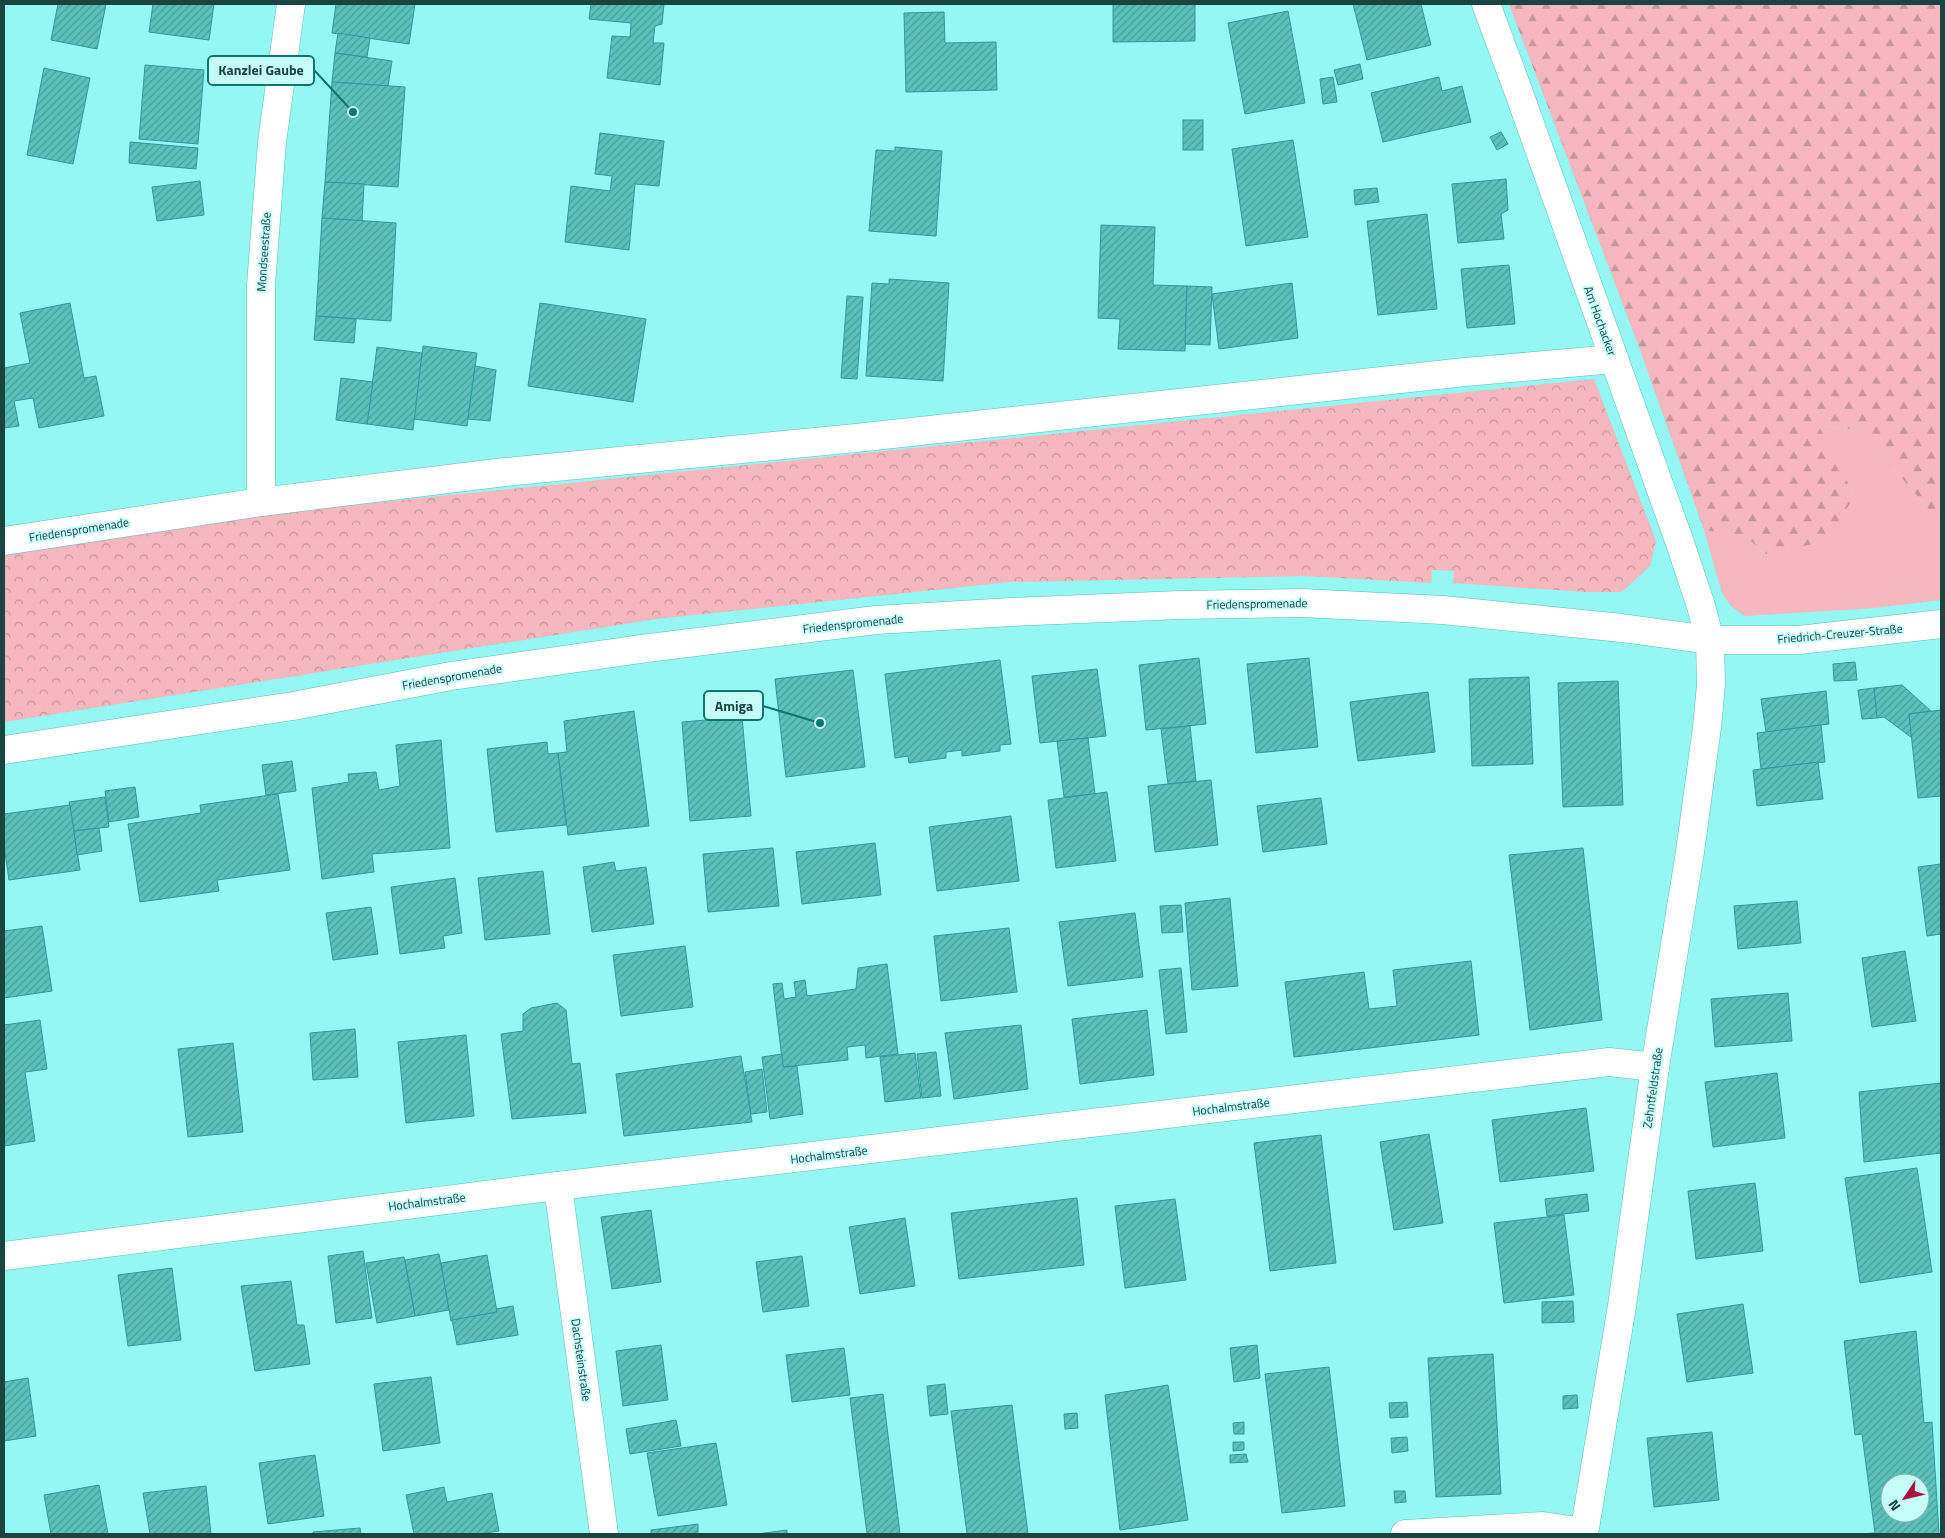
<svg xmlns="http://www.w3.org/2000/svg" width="1945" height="1538" font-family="'Titillium Web',sans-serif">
  <defs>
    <pattern id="forest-firs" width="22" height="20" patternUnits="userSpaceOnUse" patternTransform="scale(1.25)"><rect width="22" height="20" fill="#f7b7bf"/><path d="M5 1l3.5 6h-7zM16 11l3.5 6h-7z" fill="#c7969d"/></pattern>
    <pattern id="park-crowns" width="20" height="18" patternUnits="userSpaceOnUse" patternTransform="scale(1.25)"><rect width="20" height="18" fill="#f7b7bf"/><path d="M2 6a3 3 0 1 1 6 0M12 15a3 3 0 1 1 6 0" fill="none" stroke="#c7969d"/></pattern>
    <pattern id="building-hatch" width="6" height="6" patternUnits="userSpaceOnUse" patternTransform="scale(1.25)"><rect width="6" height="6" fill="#5dc1bb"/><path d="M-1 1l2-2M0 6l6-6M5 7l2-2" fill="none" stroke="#4c9e9a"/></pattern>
  </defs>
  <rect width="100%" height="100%" fill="#94f7f1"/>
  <path fill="#f7b7bf" d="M1818,426L1861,430L1931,512L1941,513V600L1875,608L1745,616L1731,606L1722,593L1704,530L1745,536L1766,554L1854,495Z"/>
  <path fill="url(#forest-firs)" d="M1509,4H1941V513L1931,512L1861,430L1819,426L1854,495L1831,540L1766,554L1745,536L1704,530L1639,347Z"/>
  <path fill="url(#park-crowns)" d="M1594,379L1656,541L1650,566L1622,592H1585L1453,583L1454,571L1432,570L1431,583L1303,576L1010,582L656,619L4,722V554L265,514Z"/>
  <g fill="url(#building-hatch)" stroke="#309a95" fill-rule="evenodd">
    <path d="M58,4H106L97,49L51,40Z"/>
    <path d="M153,4H214L209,40L149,32Z"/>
    <path d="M336,4H415L409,44L332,33Z"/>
    <path d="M591,4H664L662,24L655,26L653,43H664L660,85L607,78L612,36L630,37L631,23L589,19Z"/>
    <path d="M1113,4H1195V41L1113,42Z"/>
    <path d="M1353,4H1421L1431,45L1367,60Z"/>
    <path d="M1288,11L1305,103L1245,114L1228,23Z"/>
    <path d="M944,12L945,43L996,42L997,90L906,92L904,13Z"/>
    <path d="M338,33L370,38L367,57L335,53Z"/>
    <path d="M335,53L392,61L388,86L332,82Z"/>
    <path d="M1360,64L1363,79L1338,85L1334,70Z"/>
    <path d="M145,65L204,70L198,144L139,139Z"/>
    <path d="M44,68L90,78L73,164L27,155Z"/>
    <path d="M1333,77L1337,102L1323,104L1320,79Z"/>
    <path d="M1439,77L1442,91L1462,86L1471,122L1383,142L1371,93Z"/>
    <path d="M332,82L405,87L398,187L325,182Z"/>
    <rect x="1183" y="120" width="20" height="30"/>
    <path d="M1501,132L1508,144L1497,150L1490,137Z"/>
    <path d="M600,133L664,141L659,186L635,184L629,250L565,242L571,186L610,191L612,176L595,174Z"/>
    <path d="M1293,140L1308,237L1246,246L1232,149Z"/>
    <path d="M130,142L198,148L196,169L129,163Z"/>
    <path d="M895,147L942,151L936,236L869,231L876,150L895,151Z"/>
    <path d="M1506,179L1508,210L1501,214L1504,239L1458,243L1452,184Z"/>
    <path d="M200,181L204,215L157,221L152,187Z"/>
    <path d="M325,182L364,184L362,221L322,218Z"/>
    <path d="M1377,188L1379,202L1355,205L1354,190Z"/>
    <path d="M1427,214L1437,309L1378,315L1367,221Z"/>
    <path d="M322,218L396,223L391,321L316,316Z"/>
    <path d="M1101,225L1155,227L1153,285L1187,286L1185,351L1118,349L1120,319L1098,318Z"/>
    <path d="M1509,265L1515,324L1467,328L1461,269Z"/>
    <path d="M889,279L949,283L943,381L866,376L872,283L889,284Z"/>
    <path d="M1292,283L1298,338L1219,349L1212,294Z"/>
    <path d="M1187,286L1212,287L1210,345L1185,344Z"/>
    <path d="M847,296L863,297L857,379L841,378Z"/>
    <path d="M70,303L84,378L96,376L104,416L39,428L33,398L14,401L19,426L4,428V368L30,363L20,313Z"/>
    <path d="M540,303L646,319L633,402L528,386Z"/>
    <path d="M316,316L356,319L354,343L314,340Z"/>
    <path d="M423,346L477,353L467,426L414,419Z"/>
    <path d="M377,347L422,353L413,430L367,424Z"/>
    <path d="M475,366L496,370L490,421L468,419Z"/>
    <path d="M341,378L373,382L367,424L336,420Z"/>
    <path d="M1199,658L1206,724L1146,730L1139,665Z"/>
    <path d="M1309,658L1318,747L1256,753L1247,664Z"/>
    <path d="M1000,660L1011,744L1000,745V751L962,756V750L946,752V758L909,763L908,756L895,758L885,674Z"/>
    <path d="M1855,662L1857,680L1834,681L1833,664Z"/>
    <path d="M1097,669L1106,736L1040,743L1032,676Z"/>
    <path d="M853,670L865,767L786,777L775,679Z"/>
    <path d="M1529,677L1533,764L1472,766L1469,679Z"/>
    <path d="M1618,681L1623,805L1563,807L1558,683Z"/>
    <path d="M1902,685L1931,711L1909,714L1912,738L1884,717L1877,718L1874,688Z"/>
    <path d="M1874,688L1877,718L1862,719L1858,690Z"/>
    <path d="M1826,691L1829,724L1766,732L1761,699Z"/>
    <path d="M1428,692L1435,752L1358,761L1350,702Z"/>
    <path d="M1941,710V796L1918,798L1909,714Z"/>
    <path d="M634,711L649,826L568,835L558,753L567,752L564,721Z"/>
    <path d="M742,717L751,816L690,821L682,722Z"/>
    <path d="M1821,725L1825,762L1761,769L1757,733Z"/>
    <path d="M1190,726L1196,781L1168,784L1161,729Z"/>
    <path d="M1088,738L1095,794L1064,797L1057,741Z"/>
    <path d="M441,740L450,848L372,854L374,872L322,879L312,788L349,782L348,774L376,772L379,790L400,786L396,745Z"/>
    <path d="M547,742L548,754L558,753L566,825L496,832L487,749Z"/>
    <path d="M292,761L296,791L266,795L262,765Z"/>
    <path d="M1818,762L1823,799L1757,806L1753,770Z"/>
    <path d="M1211,780L1218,845L1155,852L1148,786Z"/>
    <path d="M135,787L139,817L109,822L105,791Z"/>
    <path d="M1107,792L1116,861L1056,868L1048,800Z"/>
    <path d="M278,794L290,870L217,880L219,891L140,902L128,824L201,813L200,805Z"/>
    <path d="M105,797L109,827L74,831L69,802Z"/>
    <path d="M1321,798L1327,844L1263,852L1257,806Z"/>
    <path d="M70,805L80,870L9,880L4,846V814Z"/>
    <path d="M1011,816L1019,881L937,891L929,827Z"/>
    <path d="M99,828L102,851L77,855L74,831Z"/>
    <path d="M875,843L881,895L802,904L796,852Z"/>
    <path d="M773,848L779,906L708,912L703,854Z"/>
    <path d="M1583,848L1602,1020L1530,1030L1509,855Z"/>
    <path d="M614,862L616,871L646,867L654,924L592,932L583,867Z"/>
    <path d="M1941,864V934L1927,936L1918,867Z"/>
    <path d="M543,871L550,934L485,940L478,878Z"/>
    <path d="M455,878L462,933L443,936L445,948L400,954L391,887Z"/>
    <path d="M1230,898L1238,986L1192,990L1185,903Z"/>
    <path d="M1797,901L1801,943L1738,949L1734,906Z"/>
    <path d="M1181,905L1183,932L1162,933L1160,906Z"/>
    <path d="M371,907L378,954L333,960L326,913Z"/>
    <path d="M1135,913L1143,977L1068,986L1059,922Z"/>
    <path d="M42,926L52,991L4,998V931Z"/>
    <path d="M1009,928L1017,992L941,1001L934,936Z"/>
    <path d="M685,946L693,1007L621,1016L613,955Z"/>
    <path d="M1905,951L1916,1021L1872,1027L1862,958Z"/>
    <path d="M1471,961L1479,1035L1294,1057L1285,982L1364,972L1369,1009L1397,1006L1393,970Z"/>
    <path d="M887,964L898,1054L866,1058L865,1045L847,1047L848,1060L783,1067L773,984L782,983L784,999L796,997L794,982L805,980L807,996L856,989L858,968Z"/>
    <path d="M1181,968L1187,1032L1166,1034L1159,970Z"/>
    <path d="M1788,993L1792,1041L1715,1047L1711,999Z"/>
    <path d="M557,1003L566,1010L572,1064L580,1063L586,1113L512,1119L501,1034L523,1031V1014L531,1008Z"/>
    <path d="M1147,1010L1154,1075L1080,1084L1072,1019Z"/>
    <path d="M40,1020L47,1069L25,1072L35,1141L4,1146V1025Z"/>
    <path d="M1021,1025L1028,1089L954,1099L945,1033Z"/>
    <path d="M355,1029L358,1077L313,1080L310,1033Z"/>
    <path d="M466,1035L474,1116L406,1123L398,1042Z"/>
    <path d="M233,1043L243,1132L188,1137L178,1049Z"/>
    <path d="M936,1052L941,1096L922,1098L917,1054Z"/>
    <path d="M915,1053L921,1098L885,1102L880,1057Z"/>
    <path d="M782,1054L783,1067L797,1066L803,1114L770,1119L762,1057Z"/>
    <path d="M741,1056L752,1122L624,1136L616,1074Z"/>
    <path d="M762,1069L767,1112L751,1114L745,1072Z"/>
    <path d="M1777,1073L1785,1138L1713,1147L1705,1082Z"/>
    <path d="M1941,1083V1153L1864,1162L1859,1092Z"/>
    <path d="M1586,1108L1594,1171L1500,1182L1492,1120Z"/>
    <path d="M1429,1134L1443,1223L1394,1230L1380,1142Z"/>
    <path d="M1321,1135L1336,1263L1270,1271L1254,1143Z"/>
    <path d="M1917,1168L1932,1272L1860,1283L1845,1178Z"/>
    <path d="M1755,1183L1763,1251L1696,1259L1688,1191Z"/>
    <path d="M1587,1194L1589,1211L1547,1216L1545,1199Z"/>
    <path d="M1077,1198L1084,1265L959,1279L951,1213Z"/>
    <path d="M1175,1199L1186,1280L1125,1288L1115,1206Z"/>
    <path d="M651,1210L661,1282L612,1289L601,1217Z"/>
    <path d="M1564,1215L1574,1295L1504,1303L1494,1223Z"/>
    <path d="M905,1218L915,1286L860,1294L849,1227Z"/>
    <path d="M363,1251L372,1318L336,1323L328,1256Z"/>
    <path d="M439,1254L449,1310L415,1316L405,1260Z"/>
    <path d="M487,1255L497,1312L451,1321L441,1263Z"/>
    <path d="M802,1256L809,1306L763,1312L756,1262Z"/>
    <path d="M404,1257L415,1316L377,1323L366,1263Z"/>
    <path d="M172,1268L181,1340L128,1346L118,1275Z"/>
    <path d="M291,1281L297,1325H304L310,1364L255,1371L241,1286Z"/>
    <path d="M1573,1301L1574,1322L1542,1323V1302Z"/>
    <path d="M1743,1304L1753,1373L1687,1382L1677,1314Z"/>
    <path d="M513,1306L518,1335L457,1345L452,1320L497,1312L496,1309Z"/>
    <path d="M1916,1331L1924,1423L1932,1422L1939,1534H1858L1875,1533L1862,1434L1855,1435L1844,1341ZM1890,1483H1920V1513H1890Z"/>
    <path d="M661,1345L668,1400L623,1406L616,1351Z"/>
    <path d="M1257,1345L1260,1378L1234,1382L1230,1348Z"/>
    <path d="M844,1348L850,1395L792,1402L786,1355Z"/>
    <path d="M1493,1354L1501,1494L1436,1497L1428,1358Z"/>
    <path d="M1329,1367L1345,1506L1282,1513L1265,1374Z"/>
    <path d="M431,1377L440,1443L383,1451L374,1384Z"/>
    <path d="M28,1378L36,1436L4,1441V1382Z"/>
    <path d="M945,1384L948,1414L930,1416L927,1386Z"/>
    <path d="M1168,1385L1188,1520L1120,1530L1105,1395Z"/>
    <path d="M883,1394L900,1534H867L850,1398Z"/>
    <path d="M1577,1395L1578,1408L1563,1409V1396Z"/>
    <path d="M1407,1402L1408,1417L1390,1418L1389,1403Z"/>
    <path d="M1012,1405L1028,1534H967L951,1411Z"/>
    <path d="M1077,1413L1078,1428L1065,1429L1064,1414Z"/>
    <path d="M676,1420L681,1446L630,1454L626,1429Z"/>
    <path d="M1244,1422V1434H1234L1233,1423Z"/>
    <path d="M1712,1432L1719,1500L1654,1507L1647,1438Z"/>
    <path d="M1407,1437L1408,1451L1392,1453L1391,1438Z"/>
    <path d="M1233,1442H1244V1450L1233,1451Z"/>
    <path d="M716,1443L727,1505L658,1516L647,1453Z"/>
    <path d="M1246,1454L1248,1462L1230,1463V1455Z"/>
    <path d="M315,1455L324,1516L268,1524L259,1463Z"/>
    <path d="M99,1485L108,1534H51L44,1495Z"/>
    <path d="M206,1486L211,1534H150L143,1493Z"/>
    <path d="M444,1487L447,1502L492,1493L499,1531L479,1534H414L406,1495Z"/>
    <path d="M1394,1491H1405L1406,1502L1395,1503Z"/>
    <path d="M698,1524V1534H651V1530Z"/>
    <path d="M360,1528L361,1534H313V1532Z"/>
    <path d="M787,1530V1534H757Z"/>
  </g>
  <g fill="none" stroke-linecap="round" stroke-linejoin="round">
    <g stroke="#5bbfba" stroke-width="29">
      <g id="street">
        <path d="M1486,4L1519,93L1680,543L1701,606L1710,640H1799L1941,624"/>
        <path d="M261,502V285L272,142L291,4"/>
        <path d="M4,541L261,502L505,472L856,438L1465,372L1614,359"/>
        <path d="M558,1186L604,1534"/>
        <path d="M4,1256L524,1190L1609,1062L1655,1067"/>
        <path d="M1405,1534L1543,1526L1584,1532"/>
      </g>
    </g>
    <g stroke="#5bbfba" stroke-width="29">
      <path id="secondary" d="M4,750L293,706L451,676L648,648L876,620L1011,612L1180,605L1302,603L1443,610L1622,628L1710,640L1711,685L1707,727L1690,852L1655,1067L1622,1306L1584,1534"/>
    </g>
    <use href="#street" stroke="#fff" stroke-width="28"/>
    <use href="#secondary" stroke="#fff" stroke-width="28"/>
  </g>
  <g text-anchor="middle" stroke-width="4" stroke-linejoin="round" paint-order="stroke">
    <g font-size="12" fill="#1a4442" stroke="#c5fdf9">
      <text transform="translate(264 252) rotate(-86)" y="4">Mondseestraße</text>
      <text transform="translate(1600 321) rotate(70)" y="4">Am Hochacker</text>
      <text transform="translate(79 530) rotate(-9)" y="4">Friedenspromenade</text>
      <text transform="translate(1257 604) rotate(-1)" y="4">Friedenspromenade</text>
      <text transform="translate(853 624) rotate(-6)" y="4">Friedenspromenade</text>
      <text transform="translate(1840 634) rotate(-5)" y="4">Friedrich-Creuzer-Straße</text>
      <text transform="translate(452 677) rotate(-10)" y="4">Friedenspromenade</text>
      <text transform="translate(1653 1088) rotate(-82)" y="4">Zehntfeldstraße</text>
      <text transform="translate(1231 1107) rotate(-7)" y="4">Hochalmstraße</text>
      <text transform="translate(829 1155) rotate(-7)" y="4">Hochalmstraße</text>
      <text transform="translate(427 1202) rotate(-7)" y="4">Hochalmstraße</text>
      <text transform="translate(581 1360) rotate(82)" y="4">Dachsteinstraße</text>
    </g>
  </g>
  <path fill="none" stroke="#0f766e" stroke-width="2" d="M353 112L314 70M820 723L763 706"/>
  <g fill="#0f766e" stroke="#c5fdf9" stroke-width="2">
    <circle cx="353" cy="112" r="5"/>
    <circle cx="820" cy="723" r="5"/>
  </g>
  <g fill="#c5fdf9" stroke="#0f766e" stroke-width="2">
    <rect x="208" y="56" width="106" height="29" rx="5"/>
    <rect x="704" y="691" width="59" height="29" rx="5"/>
  </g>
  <g font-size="14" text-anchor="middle" font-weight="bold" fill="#1a4442">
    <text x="261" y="75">Kanzlei Gaube</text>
    <text x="734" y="711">Amiga</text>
  </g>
  <rect width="1945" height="1538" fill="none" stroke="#1a4442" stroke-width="10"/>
  <g transform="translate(1905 1498) rotate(235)"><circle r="24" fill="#c5fdf9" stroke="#81b3b0"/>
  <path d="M0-4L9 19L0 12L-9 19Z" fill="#a91343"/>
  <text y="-8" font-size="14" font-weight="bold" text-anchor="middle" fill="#1a4442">N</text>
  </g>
</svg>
